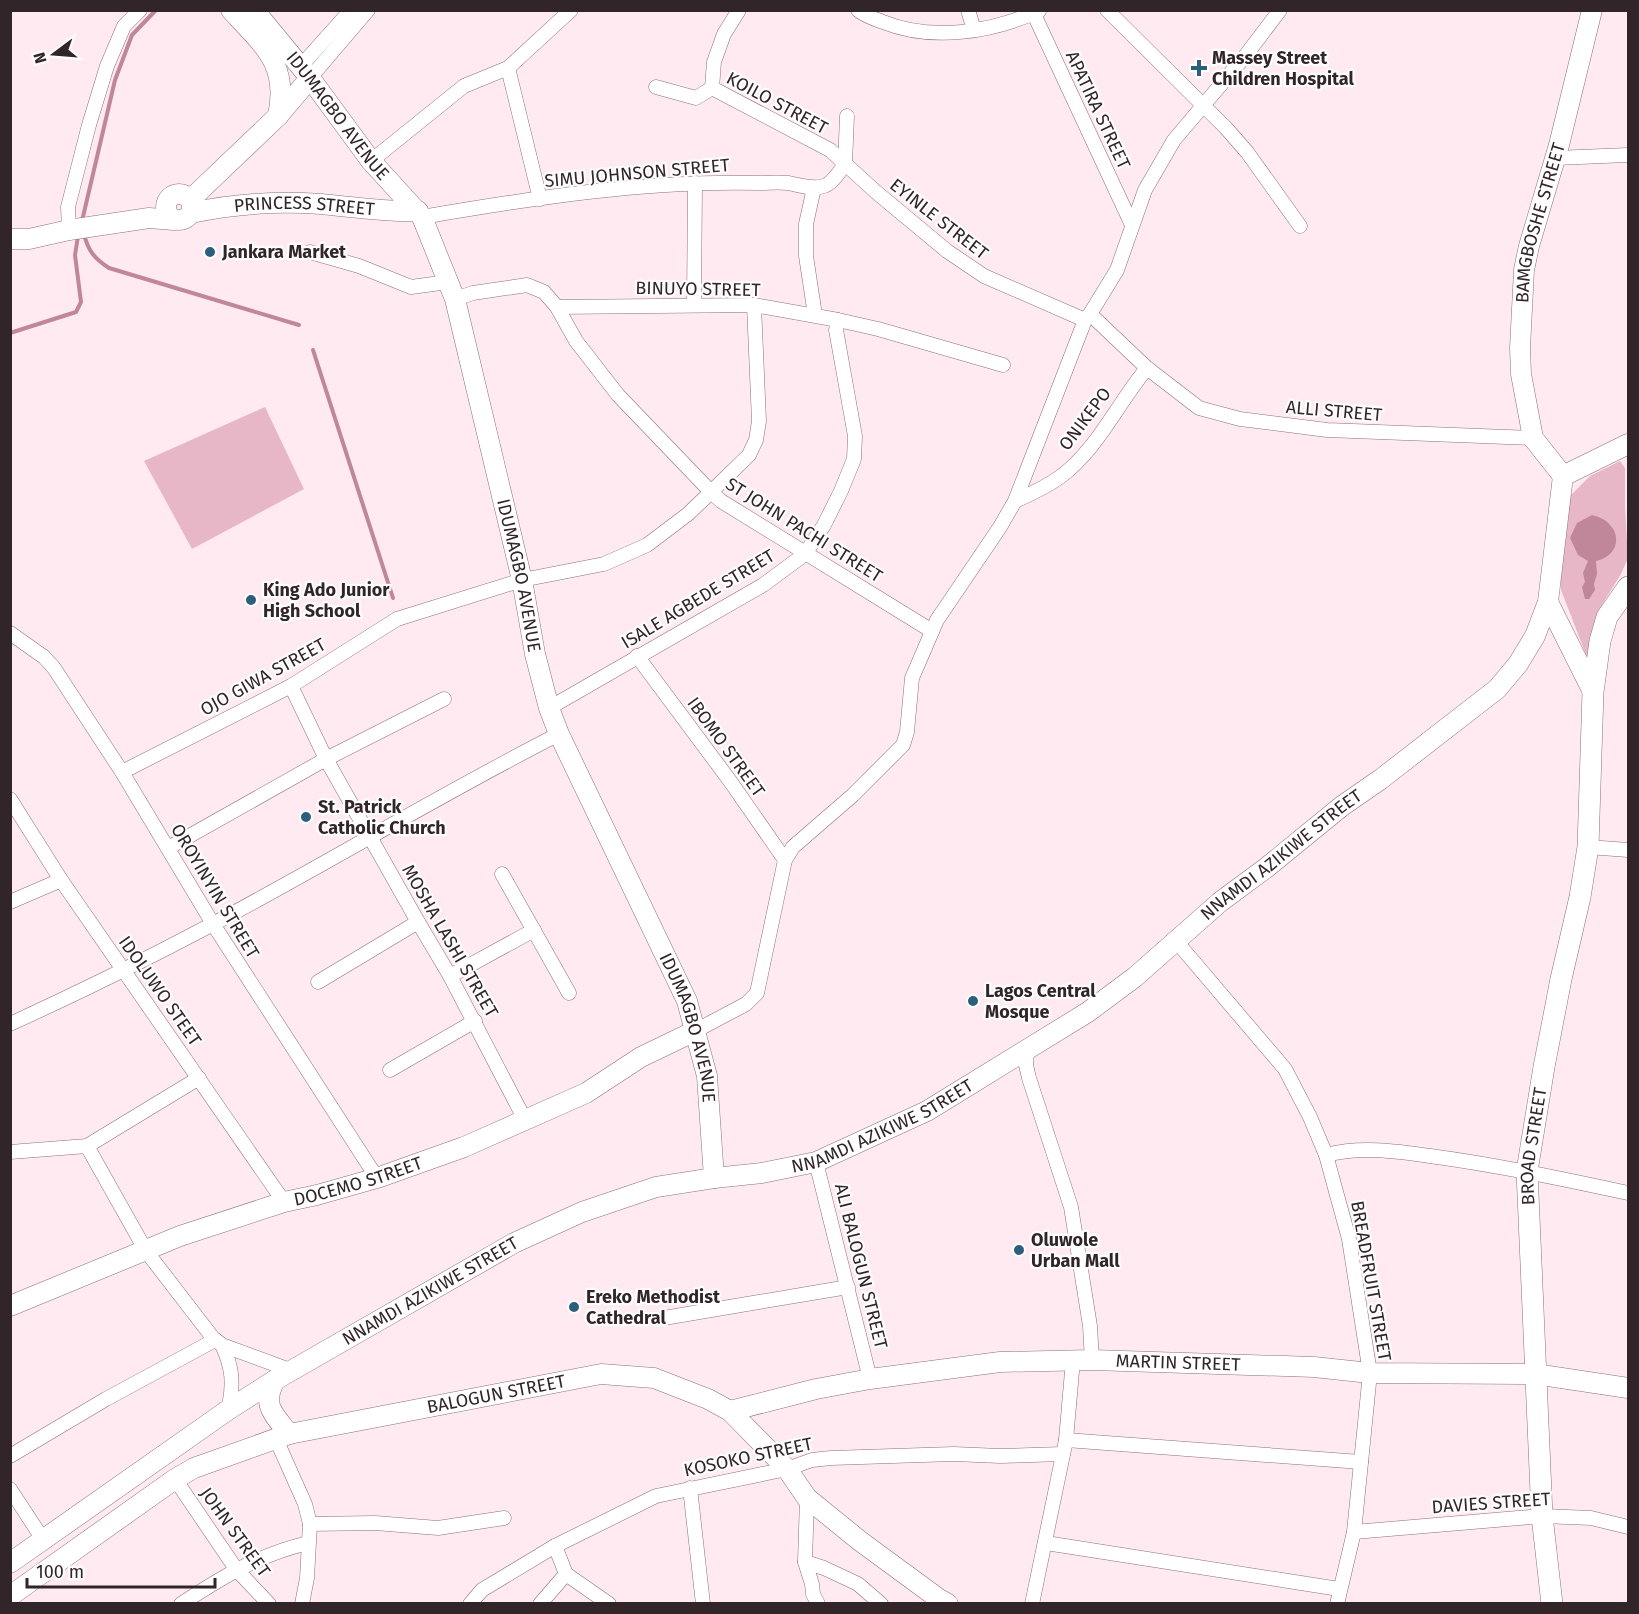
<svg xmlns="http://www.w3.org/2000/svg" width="1639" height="1614" font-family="'Fira Sans',sans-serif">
  <rect width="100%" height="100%" fill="#feeaf0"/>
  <g fill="#e8b7c7">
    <path d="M265,407L304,489L192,549L144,461Z"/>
    <path d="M1620,461L1625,468V506L1628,558L1621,574L1598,611L1592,633L1588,660L1561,590V569L1569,497L1590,476Z"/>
  </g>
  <path fill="#c0879a" d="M1592,515C1621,521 1626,554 1596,561L1597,574L1594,584L1595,590L1589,599H1585L1582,587L1585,582L1583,573L1588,561L1578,555L1570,538L1577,523Z"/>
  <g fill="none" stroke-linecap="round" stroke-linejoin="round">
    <g stroke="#c0879a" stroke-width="4">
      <path d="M82,221L115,80L132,35L156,10"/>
      <path d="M84,234C88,251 95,259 109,268L299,325"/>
      <path d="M10,333L76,312L81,302L75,255L78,236"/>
      <path d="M313,350L393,598"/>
    </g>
    <g stroke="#8d7079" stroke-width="15">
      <g id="street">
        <path d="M858,10C865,16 875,19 883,22C933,42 991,32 1039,11"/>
        <path d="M968,10L974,30"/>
        <path d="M1032,10L1132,225"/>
        <path d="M1107,10L1226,128L1247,152L1300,226"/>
        <path d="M300,67L351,10"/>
        <path d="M508,68L540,199"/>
        <path d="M310,78L368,10"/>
        <path d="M656,87L696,98L712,88L830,150L876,192L947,251L984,276L1085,320"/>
        <path d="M712,88L714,62L724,34L739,10"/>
        <path d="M1555,158L1628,155"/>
        <path d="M371,161L464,86L508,68L571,10"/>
        <path d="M845,164L847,116"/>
        <path d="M814,188L806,224V256L815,315"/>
        <path d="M422,217C533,198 647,180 760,183C769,183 779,182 788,183C799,185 812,190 824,186C833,183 839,172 845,164"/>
        <path d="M69,230L68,207L89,125L107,66L124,26L140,10"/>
        <path d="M310,252L359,266L411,287L448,282"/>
        <path d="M455,299L473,293L527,285L544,292L557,307L576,341L618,395L711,492L721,501L932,631"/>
        <path d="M694,305L695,183"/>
        <path d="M557,307L754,305L838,320L878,329L1003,365"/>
        <path d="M1090,314L1147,368L1199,408L1240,419L1327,430L1533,438"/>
        <path d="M1015,501C1031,494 1046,487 1060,477C1097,450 1118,403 1147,368"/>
        <path d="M10,633L44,657L54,668L122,772L213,924L377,1178"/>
        <path d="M637,656L730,781L785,860"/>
        <path d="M291,686L326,759L418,922L450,976L525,1120"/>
        <path d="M549,708L763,585L805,554L824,525L841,491L854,459L855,436L838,341L836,330L838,320"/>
        <path d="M122,772L291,686L397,619L522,580L604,564L647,545L688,514L711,492L749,455L756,440L759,421L754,305"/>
        <path d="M10,799L61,880L284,1202"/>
        <path d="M1588,847L1628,850"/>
        <path d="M168,848L326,759L444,699"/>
        <path d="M502,874L569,993"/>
        <path d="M10,902L61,880"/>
        <path d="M1176,941L1285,1069L1310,1117L1326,1155L1349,1239L1370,1373L1354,1532L1337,1604"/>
        <path d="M450,976L534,930"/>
        <path d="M318,982L418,922"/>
        <path d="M10,1024C78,993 145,960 211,925C328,863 441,794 559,734"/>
        <path d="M695,1031L746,1004L757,993L785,860L793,847L853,795L903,745L907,732L912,678L937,620L1000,527L1015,501L1085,320L1090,314L1117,270L1145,190L1174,140L1246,55L1280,10"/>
        <path d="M1027,1050L1026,1065L1029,1078L1071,1207L1090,1326L1092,1360"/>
        <path d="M390,1070L475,1021"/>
        <path d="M87,1146L146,1251L213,1338L222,1345L290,1370"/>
        <path d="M10,1152L87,1146L199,1078"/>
        <path d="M1326,1155C1360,1146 1396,1151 1430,1156C1497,1165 1563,1179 1628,1193"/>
        <path d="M816,1162L870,1379"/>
        <path d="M664,1318L848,1287"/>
        <path d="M222,1345C233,1368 234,1385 228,1410"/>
        <path d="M276,1439L305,1504L310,1524L307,1578L302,1604"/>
        <path d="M1066,1440L1361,1462"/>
        <path d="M10,1456L106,1399L215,1340"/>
        <path d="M175,1479L236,1569L269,1604"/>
        <path d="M690,1488L703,1604"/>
        <path d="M10,1489L44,1541"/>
        <path d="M807,1498L805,1562L812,1584L813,1594L818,1604"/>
        <path d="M310,1524L375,1523L438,1528L504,1518"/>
        <path d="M1354,1532L1542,1516L1591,1518L1628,1527"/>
        <path d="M1046,1543L1339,1589"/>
        <path d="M555,1546L566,1574L609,1604"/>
        <path d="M805,1562L824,1568L858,1584L881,1604"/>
        <path d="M181,1604C224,1576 258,1555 308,1543"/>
        <path d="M470,1604L482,1590L555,1546L656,1496L787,1469L812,1460L831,1458L954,1454L1000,1456L1063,1454"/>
        <path d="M540,1604L566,1574"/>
        <path d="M1032,1604L1066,1440L1073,1360"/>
      </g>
    </g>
    <g stroke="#8d7079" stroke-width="21">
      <g id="secondary">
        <path d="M231,10C264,46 289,64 278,116"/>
        <path id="s1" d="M254,10L310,78L371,161L422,217L455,299L522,580L535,654L549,708L559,734L687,1001L707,1076L714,1178"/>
        <circle cx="179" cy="207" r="13"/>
        <path d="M190,200L278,116L310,78"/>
        <path id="s2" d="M191,213C233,204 278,201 321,204C353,207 385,212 418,211"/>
        <path d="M10,239H29L69,230L149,218L174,220"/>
        <path id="s3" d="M1563,476L1533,438L1521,374L1520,348L1524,270L1529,246L1559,145L1592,10"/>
        <path d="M1563,476L1628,444"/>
        <path d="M1548,602L1593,692"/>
        <path id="s4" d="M10,1306L180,1236L284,1202L317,1195L377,1178L464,1147L586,1093L641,1057L695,1031"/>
        <path d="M275,1380C261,1406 274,1414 289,1434"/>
        <path id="s5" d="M730,1411L816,1389L870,1379L1000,1362L1092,1360L1314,1367L1370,1373L1535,1374L1628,1388"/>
        <path id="s6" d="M10,1563L228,1410L275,1380L514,1243L582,1212L656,1187L714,1178L762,1173L816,1162L927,1111L1088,1012L1135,977L1220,902L1266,868L1342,806L1381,779L1497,689L1518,664L1535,636L1548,602L1563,476"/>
        <path id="s7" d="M10,1596L175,1479L194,1468L289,1434L601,1374L654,1378L708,1399L730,1411L787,1469L807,1498L860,1541L939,1599L948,1604"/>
      </g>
    </g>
    <g stroke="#8d7079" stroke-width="22">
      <g id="primary">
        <path id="s8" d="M1552,1604L1542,1516L1527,1171L1544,1067L1561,979L1580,897L1588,847L1593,692L1600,641L1607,617L1628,587"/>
      </g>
    </g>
    <use href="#street" stroke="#fff" stroke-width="14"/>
    <use href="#secondary" stroke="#fff" stroke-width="20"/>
    <use href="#primary" stroke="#fff" stroke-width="21"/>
  </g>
  <g fill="#2c5f7c" stroke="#fdfdfd" stroke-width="2">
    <path d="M1196 59h6v6h6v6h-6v6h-6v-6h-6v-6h6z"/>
    <circle cx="210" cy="252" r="6"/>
    <circle cx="251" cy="600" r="6"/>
    <circle cx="306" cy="817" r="6"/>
    <circle cx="973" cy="1001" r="6"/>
    <circle cx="1019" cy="1250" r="6"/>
    <circle cx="574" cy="1307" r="6"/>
  </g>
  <g text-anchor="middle" stroke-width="4.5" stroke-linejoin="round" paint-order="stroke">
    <g font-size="18" font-weight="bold" fill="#322529" stroke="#fdfdfd" text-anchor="start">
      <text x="1212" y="64">Massey Street<tspan x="1212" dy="21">Children Hospital</tspan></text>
      <text x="222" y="258">Jankara Market</text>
      <text x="263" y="596">King Ado Junior<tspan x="263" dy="21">High School</tspan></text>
      <text x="318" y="813">St. Patrick<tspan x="318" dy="21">Catholic Church</tspan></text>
      <text x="985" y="997">Lagos Central<tspan x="985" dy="21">Mosque</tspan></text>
      <text x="1031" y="1246">Oluwole<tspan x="1031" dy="21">Urban Mall</tspan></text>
      <text x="586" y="1303">Ereko Methodist<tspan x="586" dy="21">Cathedral</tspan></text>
    </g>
    <g font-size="18" fill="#322529" stroke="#fdfdfd">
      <text transform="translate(777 103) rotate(28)" y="6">KOILO STREET</text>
      <text transform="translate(1098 110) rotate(65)" y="6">APATIRA STREET</text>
      <text dy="6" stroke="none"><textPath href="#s1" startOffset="135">IDUMAGBO AVENUE</textPath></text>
      <text transform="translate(637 173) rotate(-5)" y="6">SIMU JOHNSON STREET</text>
      <text dy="6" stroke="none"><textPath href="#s2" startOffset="114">PRINCESS STREET</textPath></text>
      <text transform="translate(939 219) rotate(38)" y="6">EYINLE STREET</text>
      <text dy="6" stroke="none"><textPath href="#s3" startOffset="267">BAMGBOSHE STREET</textPath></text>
      <text transform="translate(698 289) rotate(1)" y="6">BINUYO STREET</text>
      <text transform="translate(1334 411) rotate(5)" y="6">ALLI STREET</text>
      <text transform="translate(1085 419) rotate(-53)" y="6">ONIKEPO</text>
      <text transform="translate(804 530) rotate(32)" y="6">ST JOHN PACHI STREET</text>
      <text dy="6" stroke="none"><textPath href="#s1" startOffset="639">IDUMAGBO AVENUE</textPath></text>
      <text transform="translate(698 599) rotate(-31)" y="6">ISALE AGBEDE STREET</text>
      <text transform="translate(263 677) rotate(-29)" y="6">OJO GIWA STREET</text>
      <text transform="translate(726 747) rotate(54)" y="6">IBOMO STREET</text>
      <text dy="6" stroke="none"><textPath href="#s6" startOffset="1473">NNAMDI AZIKIWE STREET</textPath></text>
      <text transform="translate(215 891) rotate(59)" y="6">OROYINYIN STREET</text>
      <text transform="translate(450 941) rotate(60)" y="6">MOSHA LASHI STREET</text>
      <text transform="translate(160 991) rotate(55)" y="6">IDOLUWO STEET</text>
      <text dy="6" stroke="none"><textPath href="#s1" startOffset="1125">IDUMAGBO AVENUE</textPath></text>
      <text dy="6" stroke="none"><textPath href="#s6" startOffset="987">NNAMDI AZIKIWE STREET</textPath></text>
      <text dy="6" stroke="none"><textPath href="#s8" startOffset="459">BROAD STREET</textPath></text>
      <text dy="6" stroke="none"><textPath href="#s4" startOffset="370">DOCEMO STREET</textPath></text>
      <text transform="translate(861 1266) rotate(76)" y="6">ALI BALOGUN STREET</text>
      <text transform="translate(1371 1281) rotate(80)" y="6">BREADFRUIT STREET</text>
      <text dy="6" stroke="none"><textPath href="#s6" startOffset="501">NNAMDI AZIKIWE STREET</textPath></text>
      <text dy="6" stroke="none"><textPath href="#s5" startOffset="453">MARTIN STREET</textPath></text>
      <text dy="6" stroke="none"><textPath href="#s7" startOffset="536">BALOGUN STREET</textPath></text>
      <text transform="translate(748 1457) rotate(-12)" y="6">KOSOKO STREET</text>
      <text transform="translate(1491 1503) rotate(-4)" y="6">DAVIES STREET</text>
      <text transform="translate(235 1532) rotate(54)" y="6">JOHN STREET</text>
    </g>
  </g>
  <rect width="1639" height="1614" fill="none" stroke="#322529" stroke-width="24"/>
  <g transform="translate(54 54) rotate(254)" stroke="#fdfdfd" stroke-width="4.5" paint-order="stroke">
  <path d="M0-4.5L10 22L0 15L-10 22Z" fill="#322529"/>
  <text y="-9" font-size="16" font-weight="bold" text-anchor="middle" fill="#322529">N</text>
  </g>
  <path d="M27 1578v9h188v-9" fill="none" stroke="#322529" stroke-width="3"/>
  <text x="36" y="1578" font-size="18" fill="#322529" stroke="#fdfdfd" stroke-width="4.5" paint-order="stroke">100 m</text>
</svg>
